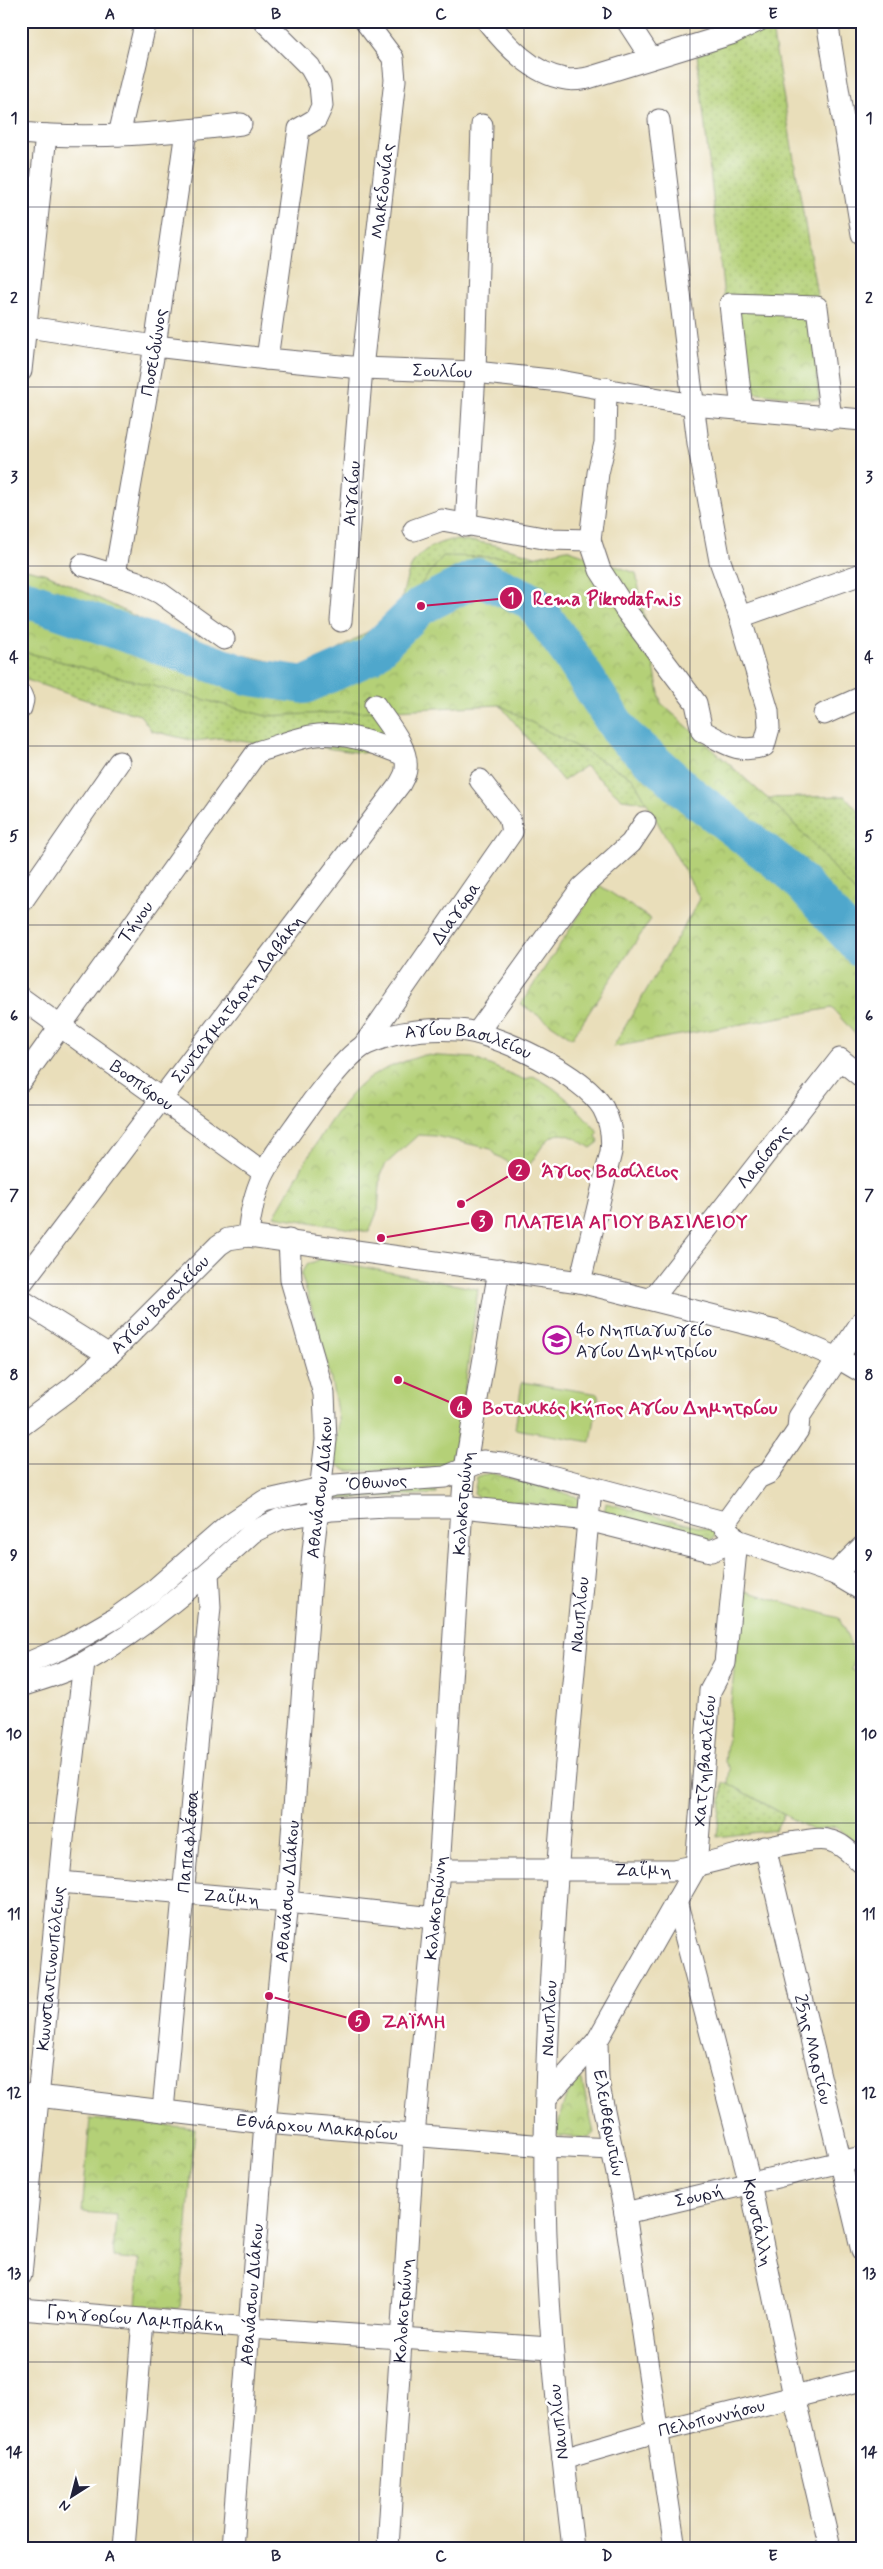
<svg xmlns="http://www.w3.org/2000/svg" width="883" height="2569" font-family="Mynerve,sans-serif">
  <defs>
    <pattern id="grass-dots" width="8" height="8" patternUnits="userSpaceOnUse" patternTransform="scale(1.25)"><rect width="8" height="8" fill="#b4d077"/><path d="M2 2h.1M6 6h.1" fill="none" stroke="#9ab268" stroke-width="1.8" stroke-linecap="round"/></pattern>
    <pattern id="park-crowns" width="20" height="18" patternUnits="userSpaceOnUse" patternTransform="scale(1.25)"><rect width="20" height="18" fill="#b4d077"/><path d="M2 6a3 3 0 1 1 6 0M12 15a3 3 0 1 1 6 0" fill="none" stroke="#9ab268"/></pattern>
  </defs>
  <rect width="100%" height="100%" fill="#fff"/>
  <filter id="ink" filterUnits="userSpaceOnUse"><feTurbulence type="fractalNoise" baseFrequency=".02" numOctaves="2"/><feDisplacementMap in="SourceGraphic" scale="10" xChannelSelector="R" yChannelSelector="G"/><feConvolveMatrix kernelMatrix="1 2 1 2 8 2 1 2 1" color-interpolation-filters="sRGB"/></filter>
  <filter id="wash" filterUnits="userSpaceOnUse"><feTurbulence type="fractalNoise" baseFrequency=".0096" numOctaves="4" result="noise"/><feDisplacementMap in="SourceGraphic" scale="20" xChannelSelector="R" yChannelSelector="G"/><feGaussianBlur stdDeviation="1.12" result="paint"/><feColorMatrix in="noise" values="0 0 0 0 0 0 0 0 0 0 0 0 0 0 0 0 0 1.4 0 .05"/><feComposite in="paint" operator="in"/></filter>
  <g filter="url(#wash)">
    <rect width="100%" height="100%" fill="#e9deba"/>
    <g fill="url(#grass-dots)" stroke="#6b7959">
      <path d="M771,23L818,301L724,297L697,55Z"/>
      <path d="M450,540C486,540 518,550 552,562L653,803L622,799L585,766L563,781L500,705L396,667L383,734L378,749L362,753L304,745L253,743L222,738L195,741L152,731L140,715L89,701L21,678V568L47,574L189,642L306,670L398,613C409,574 405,552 450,540Z"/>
      <path d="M701,748L766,798L845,796L862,815V982Z"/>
      <path d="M410,1489L436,1491V1494L336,1499V1494Z"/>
      <path d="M723,1783H728L784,1815L775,1830L717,1837Z"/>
    </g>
    <g fill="url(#park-crowns)" stroke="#6b7959">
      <path d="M738,310L812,313L819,400L744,391Z"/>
      <path d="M566,549L636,573L661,703L787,816L862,900V1042L832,1008L613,1047L700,899L633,778L500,705L266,716L21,651V568L47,574L189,642L306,670L398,613L443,556L530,558Z"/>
      <path d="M599,885L651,919L572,1038L521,1004Z"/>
      <path d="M424,1055L473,1058L525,1080L533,1076C559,1088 580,1111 599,1133L596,1136L599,1142L591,1148C584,1144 577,1138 570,1136C544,1126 539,1160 523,1171L496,1155L491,1149L435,1136L418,1135L386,1164L381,1173L378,1210L369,1232L274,1216C297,1179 336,1098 371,1077C388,1066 406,1061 424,1055Z"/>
      <path d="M490,1473L575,1496L579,1499V1506L573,1508L479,1498L474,1494L477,1478Z"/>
      <path d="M606,1503L714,1531L715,1537L710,1540L604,1513Z"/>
      <path d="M578,2078L582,2081L594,2133L589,2138L558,2136L556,2133C561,2114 564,2092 578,2078Z"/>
      <path d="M90,2119L195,2128L180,2309L136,2305L140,2260L113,2257L116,2215L82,2212Z"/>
    </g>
    <g fill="#b4d077" stroke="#6b7959">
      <path d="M321,1259L478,1289L461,1417L451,1465L411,1470L348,1471C323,1461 341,1439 338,1418C331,1369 316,1321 301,1274L306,1265Z"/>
      <path d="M522,1382L599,1394L591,1442L515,1429Z"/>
      <path d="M742,1590L839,1618L855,1654L852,1670L862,1673V1849L836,1827L813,1831L728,1783L730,1769L725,1762Z"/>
    </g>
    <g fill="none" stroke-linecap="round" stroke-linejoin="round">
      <path stroke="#4fa7cc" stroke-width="38" d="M21,597L251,677L305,685L370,656L421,606L478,577L532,601L571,655L622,734L692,796L791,872L862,949"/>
    </g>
  </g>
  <g filter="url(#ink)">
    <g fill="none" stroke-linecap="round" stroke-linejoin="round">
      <g stroke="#686467" stroke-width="23">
        <g id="minor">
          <path d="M264,21L310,67L320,85L322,106L316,119L299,129L267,359"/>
          <path d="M487,21C507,46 533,74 565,79C572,81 581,79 588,78L731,34L758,21"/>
          <path d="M627,21L651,58"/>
          <path d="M827,21L862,234"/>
          <path d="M21,133C94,140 169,133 241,124"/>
          <path d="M119,135L146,21"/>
          <path id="s1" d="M21,326L155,346L267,359L362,368L475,372L560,381L693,405L862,420"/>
          <path d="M21,371L46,135"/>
          <path d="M742,410L730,304L817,307L831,419"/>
          <path d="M466,526L475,372L482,125"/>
          <path d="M414,530L442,520L549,539L590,540L600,570L627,612L696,703L702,731C726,743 737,754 764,746L769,728L768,711L740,617L720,561L698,443L659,120"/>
          <path d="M590,540L598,473L605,443L606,388"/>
          <path d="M82,565L135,581L160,593L224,639"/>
          <path id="s2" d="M115,574L155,346L186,131"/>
          <path d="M740,617L862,574"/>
          <path id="s3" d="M341,621L362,368L395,80L393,58L365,21"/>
          <path d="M21,695L23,700L21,708"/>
          <path d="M824,714L862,697"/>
          <path d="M21,903L119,762"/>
          <path id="s4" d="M21,998L263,1172"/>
          <path d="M477,1033L582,887L631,843L645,822"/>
          <path id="s5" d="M364,1045L512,832L509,817L480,780"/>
          <path id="s6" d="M21,1081L257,752C274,747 292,740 310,736C343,730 374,743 404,755"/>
          <path id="s7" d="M248,1236C253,1183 267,1165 297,1123C310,1104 347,1053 367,1044C396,1031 428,1028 459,1030C498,1033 583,1075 603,1108C611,1123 613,1136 611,1152L580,1282"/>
          <path id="s8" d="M21,1284L400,784C402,780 406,774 406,769C409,747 386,722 375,705"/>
          <path id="s9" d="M652,1299L840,1059L862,1077"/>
          <path d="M21,1300L109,1355"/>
          <path id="s10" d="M21,1426L72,1388L109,1355L219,1245L228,1239L248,1236L580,1282L775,1331L838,1358L862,1372"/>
          <path d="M724,1525L758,1478L769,1473L798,1430L799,1417L862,1321"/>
          <path d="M835,1574L862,1547"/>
          <path id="s11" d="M21,1666L65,1647L117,1617L153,1591L231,1523L264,1501L335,1485L445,1477L483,1461L502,1463L720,1521L737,1540L835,1574L862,1590"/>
          <path d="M21,1686C42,1679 66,1673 85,1662C148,1627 200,1580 253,1532L280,1519L332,1510L387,1507H462L588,1520L711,1551L737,1540"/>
          <path id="s12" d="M765,1847L862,2251"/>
          <path id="s13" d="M439,1870H673C715,1863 755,1848 797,1842C807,1841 820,1837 831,1841C843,1844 852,1855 862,1863"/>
          <path id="s14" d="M60,1882L287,1902L434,1918"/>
          <path id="s15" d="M676,1901L750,2183L794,2396L830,2548"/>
          <path id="s16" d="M21,2094L265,2123L545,2146L613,2149"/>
          <path d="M546,2098L597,2041"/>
          <path id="s17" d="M163,2110L210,1607L208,1573"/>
          <path id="s18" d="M625,2213L862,2157"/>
          <path id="s19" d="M21,2275L63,1839L84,1663"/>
          <path id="s20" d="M21,2309L250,2328L550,2348"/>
          <path id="s21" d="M563,2459L659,2431L862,2380"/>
          <path d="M124,2548L143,2320"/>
          <path id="s22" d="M232,2548L265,2123L287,1902L313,1551L326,1440L324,1394L291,1280L289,1240"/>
          <path id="s23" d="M388,2548L414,2135L439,1870L462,1507L465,1469L499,1270"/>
          <path id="s24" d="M573,2548C557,2413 543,2279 545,2143C548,1924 571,1706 591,1488"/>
          <path id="s25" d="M675,2548L625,2213L598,2081L597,2041L696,1867L710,1691L725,1663L737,1540"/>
        </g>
      </g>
      <use href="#minor" stroke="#fff" stroke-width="21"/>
    </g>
  </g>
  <path fill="none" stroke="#22223b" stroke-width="1" stroke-opacity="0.55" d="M193,21V2548M359,21V2548M524,21V2548M690,21V2548M21,207H862M21,387H862M21,566H862M21,746H862M21,925H862M21,1105H862M21,1284H862M21,1464H862M21,1644H862M21,1823H862M21,2003H862M21,2182H862M21,2362H862"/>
  <defs>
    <g id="school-ring" transform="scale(1.4375)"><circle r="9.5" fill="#fff" stroke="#b5179e" stroke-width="1.5"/><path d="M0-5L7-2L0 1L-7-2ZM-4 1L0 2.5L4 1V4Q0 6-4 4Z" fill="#b5179e"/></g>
  </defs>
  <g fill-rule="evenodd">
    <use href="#school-ring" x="557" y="1340"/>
  </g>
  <g text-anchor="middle" stroke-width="5" stroke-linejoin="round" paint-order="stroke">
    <g font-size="18" fill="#22223b" stroke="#fff">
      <text dy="6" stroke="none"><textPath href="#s3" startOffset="432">Μακεδονίας</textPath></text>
      <text dy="6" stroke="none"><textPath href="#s2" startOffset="225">Ποσειδώνος</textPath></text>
      <text dy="6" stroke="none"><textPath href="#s1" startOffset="424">Σουλίου</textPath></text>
      <text dy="6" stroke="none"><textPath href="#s3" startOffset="128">Αιγαίου</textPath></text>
      <text dy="6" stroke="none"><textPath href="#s5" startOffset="161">Διαγόρα</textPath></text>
      <text dy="6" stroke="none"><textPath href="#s6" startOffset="196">Τήνου</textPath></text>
      <text dy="6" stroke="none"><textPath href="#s8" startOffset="358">Συνταγματάρχη Δαβάκη</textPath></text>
      <text dy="6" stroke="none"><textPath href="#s7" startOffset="336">Αγίου Βασιλείου</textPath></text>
      <text dy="6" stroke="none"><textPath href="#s4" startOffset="149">Βοσπόρου</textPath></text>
      <text dy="6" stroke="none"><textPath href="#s9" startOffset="181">Λαρίσσης</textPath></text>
      <text dy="6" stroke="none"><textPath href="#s10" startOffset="185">Αγίου Βασιλείου</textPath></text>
      <text dy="6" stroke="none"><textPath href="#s11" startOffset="410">Όθωνος</textPath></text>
      <text dy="6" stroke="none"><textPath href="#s22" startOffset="1064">Αθανάσιου Διάκου</textPath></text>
      <text dy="6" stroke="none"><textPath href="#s23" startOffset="1048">Κολοκοτρώνη</textPath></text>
      <text dy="6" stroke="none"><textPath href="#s24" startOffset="936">Ναυπλίου</textPath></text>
      <text dy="6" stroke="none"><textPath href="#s25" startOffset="820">Χατζηβασιλείου</textPath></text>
      <text dy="6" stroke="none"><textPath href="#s17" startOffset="270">Παπαφλέσσα</textPath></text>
      <text dy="6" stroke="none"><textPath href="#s13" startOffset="204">Ζαΐμη</textPath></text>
      <text dy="6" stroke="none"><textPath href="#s22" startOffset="659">Αθανάσιου Διάκου</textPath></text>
      <text dy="6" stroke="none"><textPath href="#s14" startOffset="172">Ζαΐμη</textPath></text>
      <text dy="6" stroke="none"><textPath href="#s23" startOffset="642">Κολοκοτρώνη</textPath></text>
      <text dy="6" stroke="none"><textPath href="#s19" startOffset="308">Κωνσταντινουπόλεως</textPath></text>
      <text dy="6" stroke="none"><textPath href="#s24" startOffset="531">Ναυπλίου</textPath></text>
      <text dy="6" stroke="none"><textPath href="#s12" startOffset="208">25ης Μαρτίου</textPath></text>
      <text transform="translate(609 2123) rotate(80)" y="6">Ελευθερωτών</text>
      <text dy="6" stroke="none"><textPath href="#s16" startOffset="298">Εθνάρχου Μακαρίου</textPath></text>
      <text dy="6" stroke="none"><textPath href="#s18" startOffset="76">Σουρή</textPath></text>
      <text dy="6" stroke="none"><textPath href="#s15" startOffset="332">Κρυστάλλη</textPath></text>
      <text dy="6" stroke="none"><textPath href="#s22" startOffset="254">Αθανάσιου Διάκου</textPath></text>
      <text dy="6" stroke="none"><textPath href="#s23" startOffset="238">Κολοκοτρώνη</textPath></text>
      <text dy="6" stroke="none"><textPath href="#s20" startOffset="115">Γρηγορίου Λαμπράκη</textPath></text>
      <text dy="6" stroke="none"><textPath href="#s21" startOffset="154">Πελοποννήσου</textPath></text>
      <text transform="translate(558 2422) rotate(-96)" y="6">Ναυπλίου</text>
    </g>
    <g font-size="18" fill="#22223b" stroke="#fff" text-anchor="start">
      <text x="576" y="1336">4ο Νηπιαγωγείο<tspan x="576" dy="21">Αγίου Δημητρίου</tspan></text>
    </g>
  </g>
  <path fill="none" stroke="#c2185b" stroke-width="2" d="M421 606L511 598M461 1204L519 1170M381 1238L482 1221M398 1380L461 1407M269 1996L359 2021"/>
  <g fill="#c2185b" stroke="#fff" stroke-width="2">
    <circle cx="421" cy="606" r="5"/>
    <circle cx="461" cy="1204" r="5"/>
    <circle cx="381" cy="1238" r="5"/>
    <circle cx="398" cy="1380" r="5"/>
    <circle cx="269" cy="1996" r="5"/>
    <circle cx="511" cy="598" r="12"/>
    <circle cx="519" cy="1170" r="12"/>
    <circle cx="482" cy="1221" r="12"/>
    <circle cx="461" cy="1407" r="12"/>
    <circle cx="359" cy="2021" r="12"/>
  </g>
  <g font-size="15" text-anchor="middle" font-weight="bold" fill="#fff">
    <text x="511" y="603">1</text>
    <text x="519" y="1176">2</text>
    <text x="482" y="1227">3</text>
    <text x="461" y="1413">4</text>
    <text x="359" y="2026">5</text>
  </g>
  <g font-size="19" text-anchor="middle" font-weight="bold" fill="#c2185b" stroke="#fff" stroke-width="5" stroke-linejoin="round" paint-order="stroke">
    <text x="607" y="605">Rema Pikrodafnis</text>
    <text x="610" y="1177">Άγιος Βασίλειος</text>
    <text x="626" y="1228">ΠΛΑΤΕΙΑ ΑΓΙΟΥ ΒΑΣΙΛΕΙΟΥ</text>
    <text x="630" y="1414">Βοτανικός Κήπος Αγίου Δημητρίου</text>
    <text x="414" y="2028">ΖΑΪ́ΜΗ</text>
  </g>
  <rect width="883" height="2569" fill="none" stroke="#fff" stroke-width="55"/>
  <g transform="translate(72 2496) rotate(216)" stroke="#ffffff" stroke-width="4" paint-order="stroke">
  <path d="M0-4L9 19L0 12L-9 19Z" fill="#22223b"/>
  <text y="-8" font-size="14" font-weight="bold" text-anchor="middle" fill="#22223b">N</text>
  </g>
  <rect x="28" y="28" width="828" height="2514" fill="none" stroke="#22223b" stroke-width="2"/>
  <g font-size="16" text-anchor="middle" font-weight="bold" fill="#22223b">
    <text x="110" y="19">A</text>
    <text x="276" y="19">B</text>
    <text x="441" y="19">C</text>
    <text x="607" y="19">D</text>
    <text x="773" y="19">E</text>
    <text x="14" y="123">1</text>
    <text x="869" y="123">1</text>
    <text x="14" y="303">2</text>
    <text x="869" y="303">2</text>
    <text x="14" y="482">3</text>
    <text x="869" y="482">3</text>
    <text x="14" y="662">4</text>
    <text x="869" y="662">4</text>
    <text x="14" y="841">5</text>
    <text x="869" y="841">5</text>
    <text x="14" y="1021">6</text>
    <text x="869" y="1021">6</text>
    <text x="14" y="1200">7</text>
    <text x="869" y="1200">7</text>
    <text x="14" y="1380">8</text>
    <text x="869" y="1380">8</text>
    <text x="14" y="1560">9</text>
    <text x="869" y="1560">9</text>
    <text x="14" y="1739">10</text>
    <text x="869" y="1739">10</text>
    <text x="14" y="1919">11</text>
    <text x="869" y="1919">11</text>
    <text x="14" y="2098">12</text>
    <text x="869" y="2098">12</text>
    <text x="14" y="2278">13</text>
    <text x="869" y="2278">13</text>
    <text x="14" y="2457">14</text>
    <text x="869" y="2457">14</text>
    <text x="110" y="2561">A</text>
    <text x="276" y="2561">B</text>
    <text x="441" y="2561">C</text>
    <text x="607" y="2561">D</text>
    <text x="773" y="2561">E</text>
  </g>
</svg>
